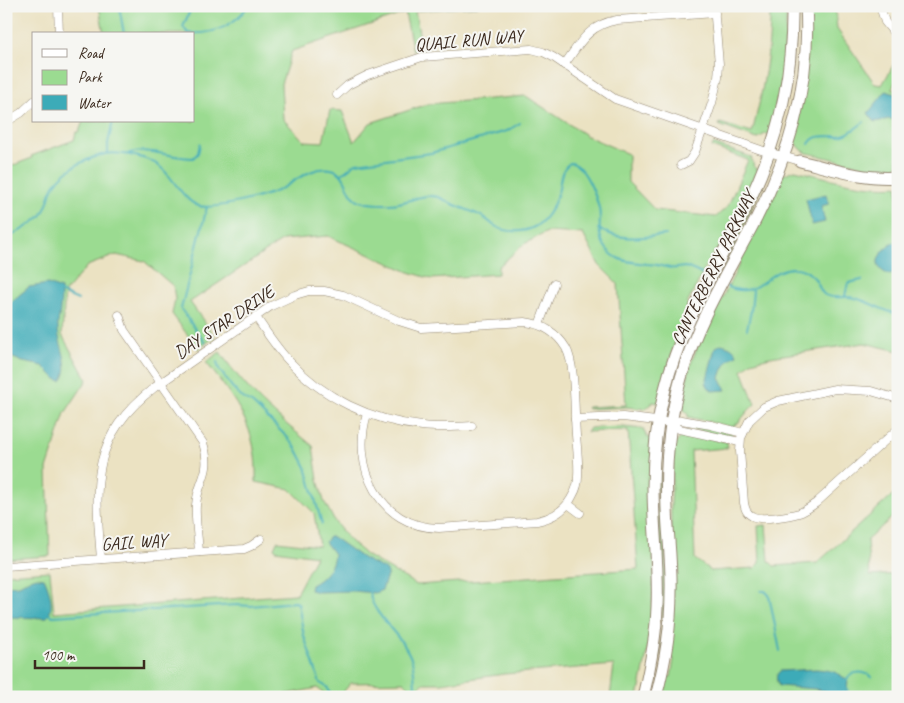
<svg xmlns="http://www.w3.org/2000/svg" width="904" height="703" font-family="Caveat,sans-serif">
  <rect width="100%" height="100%" fill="#f6f6f2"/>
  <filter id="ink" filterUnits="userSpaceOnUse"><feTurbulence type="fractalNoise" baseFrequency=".02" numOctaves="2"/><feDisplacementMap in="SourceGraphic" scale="10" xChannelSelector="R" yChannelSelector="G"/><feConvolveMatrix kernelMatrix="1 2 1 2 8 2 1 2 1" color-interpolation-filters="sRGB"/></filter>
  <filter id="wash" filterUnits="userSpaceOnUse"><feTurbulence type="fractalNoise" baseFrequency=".0096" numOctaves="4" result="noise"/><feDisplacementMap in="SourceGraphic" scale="20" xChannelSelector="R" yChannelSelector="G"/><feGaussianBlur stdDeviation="1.12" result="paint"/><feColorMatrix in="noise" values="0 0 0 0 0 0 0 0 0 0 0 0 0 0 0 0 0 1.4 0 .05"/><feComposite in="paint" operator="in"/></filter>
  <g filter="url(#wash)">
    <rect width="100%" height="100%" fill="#ebe2c2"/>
    <g fill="#9bdb91" stroke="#6b8258">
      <path d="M99,6H478L415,11L422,49L413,51L405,13L292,51L281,84L283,119L304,141L323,142L330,110L342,111L354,142L370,123L428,104L526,96L587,136L628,154V182L655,210L716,217L728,206L748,160L712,147L713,144L751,157L754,167L758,169L751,186L718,250L715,251L711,257L687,304L689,306L677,335L658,403L653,402L645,409L626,407L588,409L587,407L626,405L618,284L599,265L583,234L547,232L524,244L498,267V274L432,279L409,272L328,236L283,240L190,302L215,337L198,349L172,314L175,299L173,286L144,261L116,255L87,266L65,292L62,335L87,380L65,413L47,469L50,556L7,559L6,168L32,158L31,156L74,140L76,132H79L83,121H194V34H104Z"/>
      <path d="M770,6H787L784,64L779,95L770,134H765L757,139L719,125L720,123L752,133C763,91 771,50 770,6Z"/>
      <path d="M810,6H835L837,29L875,84L882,85L898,57V77L892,88L898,90V167H868L807,153L802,150L794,141Z"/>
      <path d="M795,170C829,178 863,189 898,186V351L864,343L770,357L751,362L742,370L755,404L747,412L739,422L732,427L688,417V415L682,407H680L691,363L709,317L712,318L741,261L739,260L782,175Z"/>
      <path d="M765,179L754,203L669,404L684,342Z"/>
      <path d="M220,352C248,393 275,415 313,446L318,480L324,501L335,522L349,540L366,555L417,585L638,569L628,430L587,432L590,428L623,427L643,429L647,437L651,438C652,496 657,556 652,614C650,642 644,669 638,697H610L614,665L504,674L441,683H424L418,688L419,697H410L409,687L404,682L351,683L344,691L345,697H325V694L317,688L283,695L217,694L182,697H6V574L50,571L54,612L296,594L316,556L276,550L274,548L277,541L319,546L314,513L290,489L256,482C258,427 237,403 206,362Z"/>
      <path d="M686,423L732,433V435L729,437L686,428L684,425Z"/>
      <path d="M685,433L727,442L728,448L691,451L695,559L711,571L755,568L760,563L758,526L766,525L769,561L774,566L817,563L898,490V512L867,540L870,576L898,574V697H661L666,676L671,677L674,659L670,658L671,502L674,443H676Z"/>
      <path d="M662,436C657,480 665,523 666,567C667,598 665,628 659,659L663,626L657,489L661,437Z"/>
    </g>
    <g fill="#3cabb8" stroke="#3c6a6b">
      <path d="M886,91L898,95V120L889,119L875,122L868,113Z"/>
      <path d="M826,194L829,204L821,206L825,222L812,225L806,199Z"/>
      <path d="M895,242H898V272L890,275C868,267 880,250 895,242Z"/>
      <path d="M48,284L61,289C61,296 61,302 60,309C60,315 57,322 58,328C58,345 73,367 61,381L56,379L43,366L23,362L6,355V306L29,287Z"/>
      <path d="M721,344C727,345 735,348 737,355C727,360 723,367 720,378L726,390L713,391L709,388L706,383L715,348Z"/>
      <path d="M329,537H333L364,559L386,570L388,573L382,590L375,593L353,591L318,592L310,590L311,585C323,579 333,568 334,554L325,542Z"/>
      <path d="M37,577L44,578C49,588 56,610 46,618L6,617V586L19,585L30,579Z"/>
      <path d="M816,669C829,670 839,671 848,682L845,697H833L825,691L815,689L779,686C776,681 775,675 780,671Z"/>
    </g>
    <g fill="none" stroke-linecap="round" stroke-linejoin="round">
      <g stroke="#3cabb8" stroke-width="2">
        <path d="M119,6L124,34"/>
        <path d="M192,6L183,27L188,33C212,35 233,27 248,6"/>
        <path d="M809,144C816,131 831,139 843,135C851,133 857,127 864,122"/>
        <path d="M108,153V143L113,121"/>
        <path d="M128,154C145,146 173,158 193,158L198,153L200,144"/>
        <path d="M342,174L356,163L431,153L507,131L520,123"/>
        <path d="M598,229C624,242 639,237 666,235"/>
        <path d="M6,239C18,232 32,225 41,216C47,208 48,201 51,192C59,171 85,159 105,154C114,152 126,154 135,156C144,158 152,160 159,166C173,176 183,201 199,206C212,210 258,198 272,193C291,186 309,165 331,169C349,172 345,195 360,201C368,204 390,205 398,203C412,201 424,193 438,197C444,199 449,203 455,205C464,209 474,212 483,217C487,219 491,224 495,226C505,232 521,233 532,228C545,223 554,206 558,193C561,182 559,170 570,163C584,163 596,196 599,208C602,222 596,233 604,245C615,263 629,261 647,264C655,264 662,266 670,268C675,269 680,267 685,267C692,269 699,273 706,276"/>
        <path d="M726,286C760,302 766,267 795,268C804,268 813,275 817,282C820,287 820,292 825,295C834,300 845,295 855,298C870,302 882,311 898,314"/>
        <path d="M60,292L78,300"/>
        <path d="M845,296L848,283L862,280"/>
        <path d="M747,329L751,311L753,290"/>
        <path d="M205,343L181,309L207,207"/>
        <path d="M217,362L219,369L232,387L240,396L253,404L288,438L296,448L306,467L322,524"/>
        <path d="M369,591C372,616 404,636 412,661C415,671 415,683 415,693"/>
        <path d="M761,591H765L769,595L780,651"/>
        <path d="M49,614L53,616L237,605L250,606L295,602L298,603L304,636L320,683L327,687L332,697"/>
        <path d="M6,624L8,616"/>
        <path d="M846,682L850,675C858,671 865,672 872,677"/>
        <path d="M847,689L849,697"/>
        <path d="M691,697V695L701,693"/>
      </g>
    </g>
  </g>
  <g filter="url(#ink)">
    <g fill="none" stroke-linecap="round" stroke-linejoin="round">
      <g stroke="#938670" stroke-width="9">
        <g id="street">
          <path d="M58,6L59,34"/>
          <path d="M880,6L885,22L898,38"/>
          <path d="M564,65C580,43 588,25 617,20L715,13"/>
          <path d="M337,95L348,85L368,75L422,57L531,49L543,52L553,57L615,99L761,150L800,161"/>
          <path d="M6,122L21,113L34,101"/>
          <path d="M681,165L689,161L695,152L712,103L718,78L719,64L714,6"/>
          <path d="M119,315L124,330L203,443C213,474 198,479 196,505C195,520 198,536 199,552"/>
          <path d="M256,317C266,332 276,347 288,360C323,398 371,421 422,426C439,428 456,427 472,426"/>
          <path d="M539,325L554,284"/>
          <path d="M898,399L871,391L835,389L778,401L764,407L749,421L741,438L740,451L744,503C745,508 746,513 752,516C760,521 789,516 799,513C805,511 810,507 816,503L898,429"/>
          <path d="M575,419L623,417L672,423L681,420L711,425L743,433"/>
          <path d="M672,423L679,429L740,442"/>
          <path d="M568,504L580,513"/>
          <path d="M101,559C95,485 89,438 155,387L271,306L295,295L309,291H324L343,295L399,321L421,328L525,322C542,324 557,333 566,348C576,366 574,412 576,435C577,448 579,463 578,477C578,483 576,490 573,495C566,510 552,518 537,521L439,528C379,527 351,466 367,414"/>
          <path d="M6,566L244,549L251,546L261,539"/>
        </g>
      </g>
      <g stroke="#938670" stroke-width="13">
        <g id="secondary">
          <path d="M800,161C832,169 865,180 898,177"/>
          <path d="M643,697C650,667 656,638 657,607C659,567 653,527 653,487C653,454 657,421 665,389C682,320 721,261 751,197C779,138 793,72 792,6"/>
          <path d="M656,697C665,663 671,627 671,592C672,564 668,537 667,509C665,465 669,420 681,378C697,321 728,272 755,221C790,154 811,82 806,6"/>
        </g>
      </g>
      <use href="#street" stroke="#fff" stroke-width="8"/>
      <use href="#secondary" stroke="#fff" stroke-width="11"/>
    </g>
  </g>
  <g text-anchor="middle" stroke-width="4" stroke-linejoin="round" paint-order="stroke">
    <g font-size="18" fill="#3b2a1e" stroke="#f6f6f2">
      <text transform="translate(469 40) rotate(-5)" y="6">QUAIL RUN WAY</text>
      <text transform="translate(713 268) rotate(-64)" y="6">CANTERBERRY PARKWAY</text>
      <text transform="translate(224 322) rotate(-34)" y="6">DAY STAR DRIVE</text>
      <text transform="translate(134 542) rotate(-4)" y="6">GAIL WAY</text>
    </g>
  </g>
  <rect width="904" height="703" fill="none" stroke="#f6f6f2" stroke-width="25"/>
  <rect x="32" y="32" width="162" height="90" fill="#f6f6f2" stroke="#aba49d"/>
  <rect x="42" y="49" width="25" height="8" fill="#ffffff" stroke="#aba49d"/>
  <text x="78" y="58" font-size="15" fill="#3b2a1e">Road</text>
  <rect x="42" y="70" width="25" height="15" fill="#9bdb91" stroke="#aba49d"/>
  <text x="78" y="82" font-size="15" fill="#3b2a1e">Park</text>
  <rect x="42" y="95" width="25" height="15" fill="#3cabb8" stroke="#aba49d"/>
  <text x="78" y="108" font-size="15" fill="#3b2a1e">Water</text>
  <path d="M35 660v8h109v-8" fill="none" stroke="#3b2a1e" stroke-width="2.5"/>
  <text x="42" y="660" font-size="15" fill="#3b2a1e" stroke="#f6f6f2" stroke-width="4" paint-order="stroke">100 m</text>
</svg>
